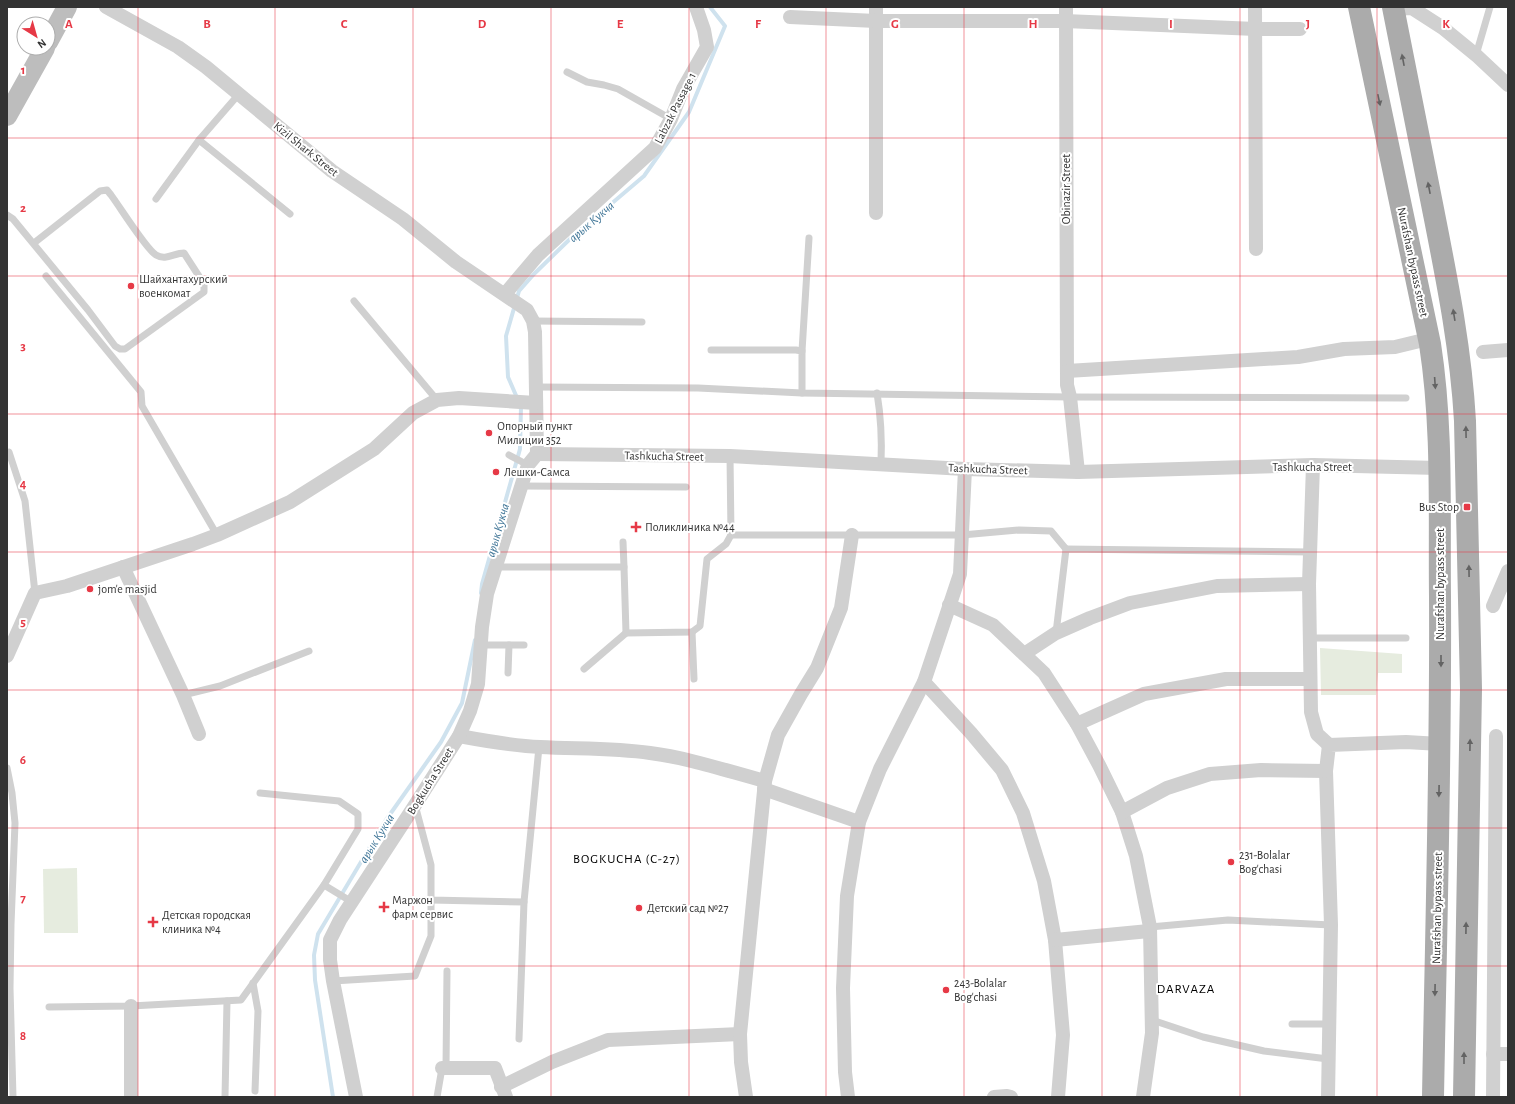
<svg xmlns="http://www.w3.org/2000/svg" width="1515" height="1104" font-family="'Alegreya Sans',sans-serif">
  <rect width="100%" height="100%" fill="#fff"/>
  <g fill="#e6ecdf">
    <path d="M1320,648L1402,654V673H1378L1376,695H1321Z"/>
    <path d="M77,868L78,933H44L43,869Z"/>
  </g>
  <g fill="none" stroke-linecap="round" stroke-linejoin="round">
    <g stroke="#cfe2ee" stroke-width="4">
      <path d="M518,400L508,377L506,336L519,291L534,274L571,238L644,176L689,112L725,26L710,7"/>
      <path d="M481,593L482,584L520,449L521,406"/>
      <path d="M333,1097L315,980L314,955L318,934L386,820L441,742L462,703L475,640"/>
    </g>
    <g stroke="#d0d0d0" stroke-width="7">
      <path d="M1476,55L1490,7"/>
      <path d="M567,72L587,82L604,85L618,89L671,119"/>
      <path d="M199,140L290,214"/>
      <path d="M156,199L199,140L239,94"/>
      <path d="M7,215L13,219L88,310L115,346L120,349H125L204,292V284L184,253C174,253 166,261 156,255C146,249 120,207 111,195L107,190L100,191L34,243"/>
      <path d="M46,276L141,392L142,406L217,535"/>
      <path d="M354,301L437,400"/>
      <path d="M533,321L642,322"/>
      <path d="M711,350H796L802,351V393"/>
      <path d="M802,351L809,238"/>
      <path d="M536,387L698,388L802,393L1070,397L1406,398"/>
      <path d="M877,393C881,417 882,440 881,464"/>
      <path d="M9,452L25,501L35,593"/>
      <path d="M509,455L528,465"/>
      <path d="M730,456L731,535H962L1019,530L1051,531L1066,549"/>
      <path d="M521,486L686,487"/>
      <path d="M623,542L624,567"/>
      <path d="M495,567H624L626,633L692,632L700,626L707,559L726,544L731,535"/>
      <path d="M692,632L694,679"/>
      <path d="M1056,633L1066,549L1310,552"/>
      <path d="M1310,638H1406"/>
      <path d="M481,645H524"/>
      <path d="M584,669L626,633"/>
      <path d="M508,673L509,645"/>
      <path d="M183,695L220,686L309,651"/>
      <path d="M7,768L12,793L15,823L11,924L10,988L13,1097"/>
      <path d="M415,805L431,865V900L524,902L539,747"/>
      <path d="M324,885L352,902"/>
      <path d="M1150,927L1228,920L1331,925"/>
      <path d="M333,981L415,976L431,936V900"/>
      <path d="M253,983L258,1011L255,1091"/>
      <path d="M49,1007L131,1006L241,1000L324,885L358,829V814L339,801L260,793"/>
      <path d="M1152,1020L1203,1037L1264,1051L1328,1059"/>
      <path d="M1292,1024H1329"/>
      <path d="M519,1039L524,902"/>
      <path d="M446,1068L447,971"/>
      <path d="M225,1097L227,1001"/>
      <path d="M437,1097L442,1068"/>
    </g>
    <g stroke="#d0d0d0" stroke-width="14">
      <path d="M106,7L178,47L206,67L332,171L403,219L456,262L527,310L533,321L535,332L537,454"/>
      <path d="M876,7V213"/>
      <path d="M1066,7L1067,385L1070,397L1078,472"/>
      <path d="M1255,7L1256,249"/>
      <path d="M1393,9L1412,8L1443,28L1476,55L1508,85"/>
      <path d="M790,17L876,21H1065L1256,29H1300"/>
      <path d="M505,294L538,255L655,148L671,119L683,89L707,47L704,30L696,7"/>
      <path d="M1483,352L1508,350"/>
      <path d="M1067,371L1298,357L1344,349L1395,347L1428,339"/>
      <path d="M537,454L730,456L965,469L1078,472L1313,465L1439,468"/>
      <path d="M1313,465L1309,584L1311,712L1317,734L1329,745"/>
      <path d="M123,567L183,695L199,734"/>
      <path d="M949,605L993,625L1044,673L1077,724L1099,765L1122,812L1136,856L1150,927L1152,1033L1143,1097"/>
      <path d="M1493,606L1508,571"/>
      <path d="M1024,654L1056,633L1090,618L1130,603L1217,586L1309,584"/>
      <path d="M7,656L35,593L67,586L193,544L217,535L290,502L374,449L413,413L437,400L459,398L536,403"/>
      <path d="M924,682L971,733L1002,770L1023,813L1044,881L1055,940L1063,1035L1058,1097"/>
      <path d="M1077,724L1144,694L1226,679H1310"/>
      <path d="M459,736C486,741 513,746 540,747C577,749 614,748 650,753C689,758 727,771 765,781"/>
      <path d="M1326,771L1331,925L1328,1097"/>
      <path d="M764,789L859,822"/>
      <path d="M1122,812L1167,788L1210,774L1261,770L1326,771L1329,745L1406,742L1440,744"/>
      <path d="M1055,940L1149,931"/>
      <path d="M131,1006V1097"/>
      <path d="M1493,1054H1508"/>
      <path d="M442,1068H495L506,1097"/>
      <path d="M501,1087L552,1062L608,1040L740,1034"/>
      <path d="M356,1097L333,981L330,960V940L340,920L415,805L459,736L470,711L478,684L482,627L487,594L528,465L537,454"/>
      <path d="M746,1097L741,1062L740,1034L765,781L778,735L801,694L817,668L841,608L852,535"/>
      <path d="M848,1097L845,1072L843,988L847,896L859,822L880,769L924,682L960,574L965,469"/>
      <path d="M994,1097L1007,1096L1011,1097"/>
      <path d="M1493,1097L1496,736"/>
    </g>
    <g stroke="#bdbdbd" stroke-width="20">
      <path d="M48,42L67,7"/>
      <path d="M7,116L45,48"/>
    </g>
    <g stroke="#ababab" stroke-width="22">
      <path d="M1359,7L1430,344C1443,428 1439,513 1440,597C1441,764 1436,931 1433,1097"/>
      <path d="M1393,7C1406,74 1420,142 1433,209C1447,280 1461,349 1465,421L1471,689L1464,1097"/>
    </g>
  </g>
  <defs><path id="oneway-solid" d="M-6-.8H1V-3.2L6.5 0L1 3.2V.8H-6Z"/></defs>
  <g fill="#636363">
    <use href="#oneway-solid" transform="translate(1403 60) rotate(-101)"/>
    <use href="#oneway-solid" transform="translate(1379 100) rotate(78)"/>
    <use href="#oneway-solid" transform="translate(1429 188) rotate(-101)"/>
    <use href="#oneway-solid" transform="translate(1454 315) rotate(-99)"/>
    <use href="#oneway-solid" transform="translate(1435 383) rotate(86)"/>
    <use href="#oneway-solid" transform="translate(1466 432) rotate(-91)"/>
    <use href="#oneway-solid" transform="translate(1469 571) rotate(-91)"/>
    <use href="#oneway-solid" transform="translate(1441 661) rotate(90)"/>
    <use href="#oneway-solid" transform="translate(1470 745) rotate(-89)"/>
    <use href="#oneway-solid" transform="translate(1439 791) rotate(91)"/>
    <use href="#oneway-solid" transform="translate(1466 928) rotate(-89)"/>
    <use href="#oneway-solid" transform="translate(1435 990) rotate(91)"/>
    <use href="#oneway-solid" transform="translate(1464 1058) rotate(-90)"/>
  </g>
  <path fill="none" stroke="#e63946" stroke-width="1" stroke-opacity="0.55" d="M138,7V1097M275,7V1097M413,7V1097M551,7V1097M689,7V1097M826,7V1097M964,7V1097M1102,7V1097M1240,7V1097M1377,7V1097M7,138H1508M7,276H1508M7,414H1508M7,552H1508M7,690H1508M7,828H1508M7,966H1508"/>
  <g fill="#e63946" stroke="#fff" stroke-width="1.5">
    <circle cx="131" cy="286" r="4"/>
    <circle cx="489" cy="433" r="4"/>
    <circle cx="496" cy="472" r="4"/>
    <rect x="1463" y="503" width="8" height="8" rx="2"/>
    <path d="M634 521h4v4h4v4h-4v4h-4v-4h-4v-4h4z"/>
    <circle cx="90" cy="589" r="4"/>
    <circle cx="1231" cy="862" r="4"/>
    <path d="M382 901h4v4h4v4h-4v4h-4v-4h-4v-4h4z"/>
    <circle cx="639" cy="908" r="4"/>
    <path d="M151 916h4v4h4v4h-4v4h-4v-4h-4v-4h4z"/>
    <circle cx="946" cy="990" r="4"/>
  </g>
  <g text-anchor="middle" stroke-width="4" stroke-linejoin="round" paint-order="stroke">
    <g font-size="12" fill="#333" stroke="#fff">
      <text transform="translate(675 108) rotate(-63)" y="4">Labzak Passage 1</text>
      <text transform="translate(306 149) rotate(39)" y="4">Kizil Shark Street</text>
      <text transform="translate(1066 189) rotate(-90)" y="4">Obinazir Street</text>
      <text transform="translate(1413 262) rotate(78)" y="4">Nurafshan bypass street</text>
      <text transform="translate(664 456) rotate(1)" y="4">Tashkucha Street</text>
      <text x="1312" y="471">Tashkucha Street</text>
      <text transform="translate(988 469) rotate(2)" y="4">Tashkucha Street</text>
      <text transform="translate(1440 584) rotate(-90)" y="4">Nurafshan bypass street</text>
      <text transform="translate(430 781) rotate(-58)" y="4">Bogkucha Street</text>
      <text transform="translate(1437 908) rotate(-89)" y="4">Nurafshan bypass street</text>
    </g>
    <g font-size="12" fill="#333" stroke="#fff" text-anchor="start">
      <text x="139" y="283">Шайхантахурский<tspan x="139" dy="14">военкомат</tspan></text>
      <text x="497" y="430">Опорный пункт<tspan x="497" dy="14">Милиции 352</tspan></text>
      <text x="504" y="476">Лешки-Самса</text>
      <text x="1459" y="511" text-anchor="end">Bus Stop</text>
      <text x="645" y="531">Поликлиника №44</text>
      <text x="98" y="593">jom'e masjid</text>
      <text x="1239" y="859">231-Bolalar<tspan x="1239" dy="14">Bog'chasi</tspan></text>
      <text x="392" y="904">Маржон<tspan x="392" dy="14">фарм сервис</tspan></text>
      <text x="647" y="912">Детский сад №27</text>
      <text x="162" y="919">Детская городская<tspan x="162" dy="14">клиника №4</tspan></text>
      <text x="954" y="987">243-Bolalar<tspan x="954" dy="14">Bog'chasi</tspan></text>
    </g>
    <g font-size="13" font-style="italic" fill="#3f7597" stroke="#fff">
      <text transform="translate(591 221) rotate(-41)" y="5">арык Кукча</text>
      <text transform="translate(497 530) rotate(-74)" y="5">арык Кукча</text>
      <text transform="translate(376 838) rotate(-58)" y="5">арык Кукча</text>
    </g>
    <g font-size="13" letter-spacing="1" fill="#000" stroke="#fff">
      <text x="627" y="863">BOGKUCHA (C-27)</text>
      <text x="1186" y="993">DARVAZA</text>
    </g>
  </g>
  <g font-size="13" text-anchor="middle" font-weight="bold" fill="#e63946" stroke="#fff" stroke-width="4" stroke-linejoin="round" paint-order="stroke">
    <text x="69" y="28">A</text>
    <text x="207" y="28">B</text>
    <text x="344" y="28">C</text>
    <text x="482" y="28">D</text>
    <text x="620" y="28">E</text>
    <text x="758" y="28">F</text>
    <text x="895" y="28">G</text>
    <text x="1033" y="28">H</text>
    <text x="1171" y="28">I</text>
    <text x="1308" y="28">J</text>
    <text x="1446" y="28">K</text>
    <text x="23" y="74">1</text>
    <text x="23" y="212">2</text>
    <text x="23" y="350">3</text>
    <text x="23" y="488">4</text>
    <text x="23" y="626">5</text>
    <text x="23" y="764">6</text>
    <text x="23" y="902">7</text>
    <text x="23" y="1040">8</text>
  </g>
  <rect width="1515" height="1104" fill="none" stroke="#333333" stroke-width="16"/>
  <g transform="translate(36 36) rotate(143)"><circle r="19" fill="#ffffff" stroke="#adadad"/>
  <path d="M0-3L7 15L0 10L-7 15Z" fill="#e63946"/>
  <text y="-6" font-size="11" font-weight="bold" text-anchor="middle" fill="#333333">N</text>
  </g>
</svg>
